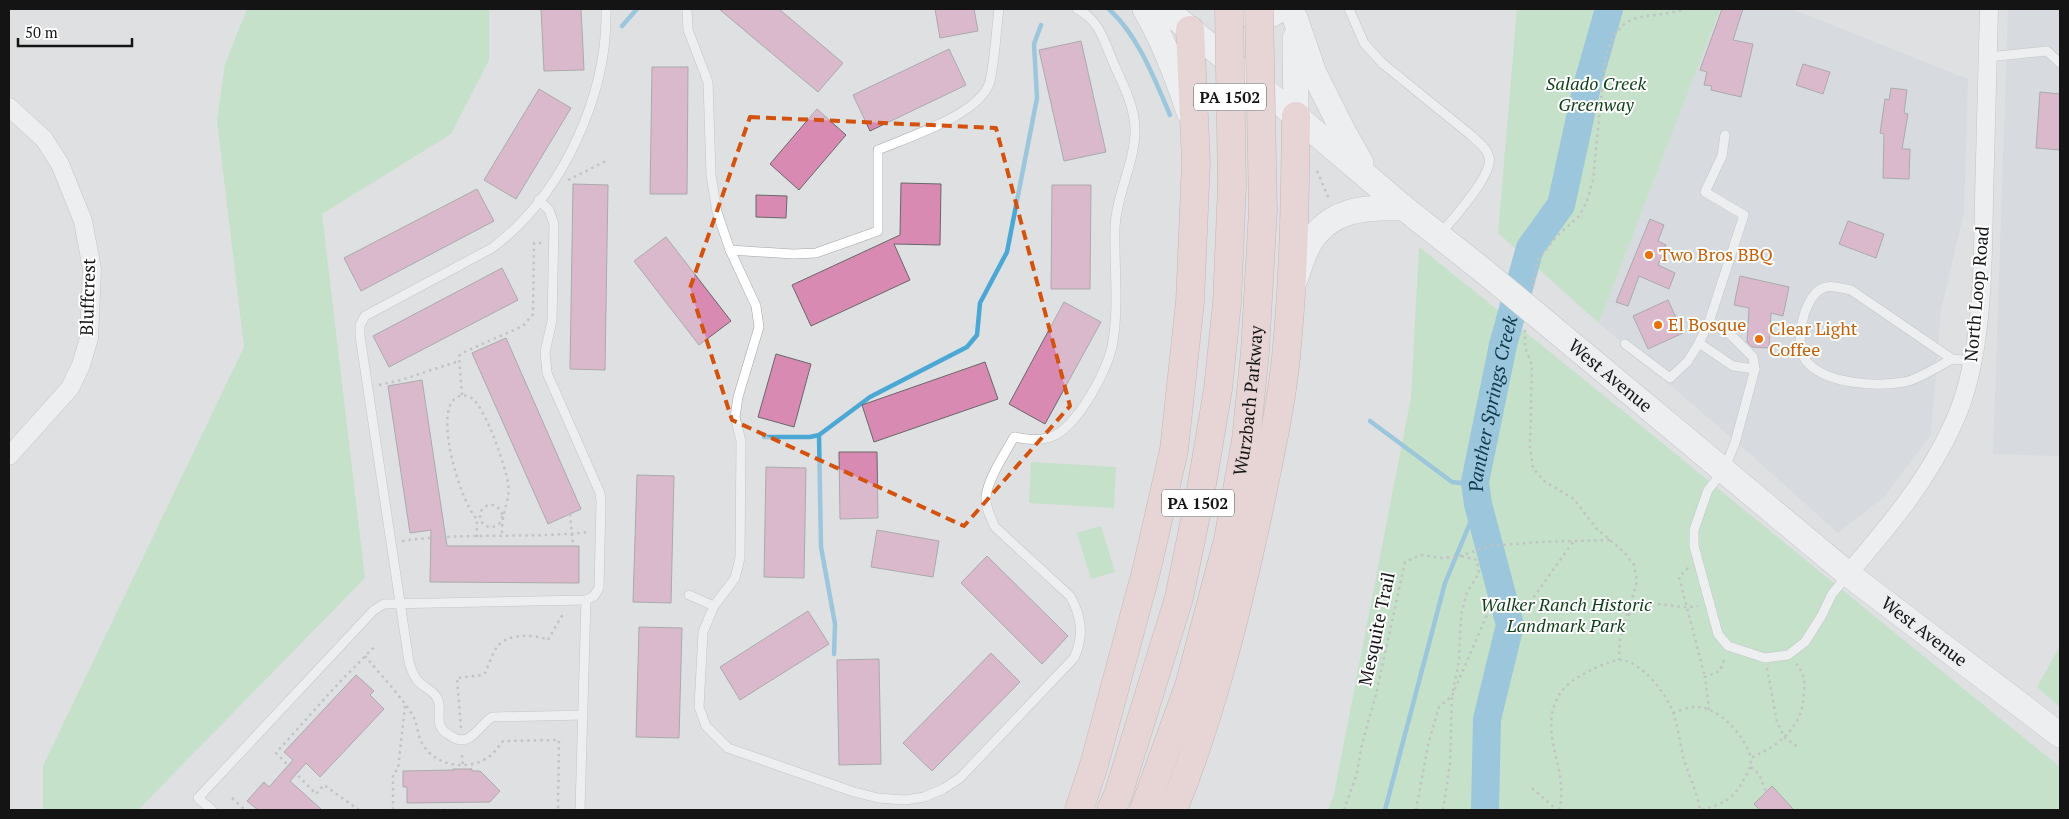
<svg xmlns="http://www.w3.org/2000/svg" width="2069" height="819" font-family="'PT Serif',serif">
  <rect width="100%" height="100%" fill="#dfe0e1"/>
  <g fill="#ced5db">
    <path d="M1720,9H1792L1968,79L1964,213L1941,310L1931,435L1884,497L1838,533L1750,454L1599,323Z"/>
    <path d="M2008,9H2060V456L1993,454Z"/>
  </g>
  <g fill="#a6e3ab">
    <path d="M247,9H489V60L451,134L322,214L365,578L138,810H43V766L244,347L217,121L225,64Z"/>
    <path d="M1517,9H1720L1599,323L1498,233Z"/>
    <path d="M1419,247C1635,419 1846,594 2060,767V810H1328L1334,794L1411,397Z"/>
    <path d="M1031,462L1116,467L1114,508L1029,503Z"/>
    <path d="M1101,526L1115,572L1091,579L1077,533Z"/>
    <path d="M2060,646V707L2037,687Z"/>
  </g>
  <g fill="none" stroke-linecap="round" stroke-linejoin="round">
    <g stroke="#4ba7d4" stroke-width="4.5">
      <path d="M1109,9C1139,37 1154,78 1170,115"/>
      <path d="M622,26L637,9"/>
      <path d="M1370,421L1452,482L1476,485"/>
      <path d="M764,437H810L819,435"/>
      <path d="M834,654L835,624L821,547L819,435L870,397L967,347L977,335L980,303L1007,252L1037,98L1034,44L1041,25"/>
      <path d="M1385,810L1445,583L1478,504"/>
    </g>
    <path stroke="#4ba7d4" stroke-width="28" id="s1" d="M1485,810L1487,719L1510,625L1478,504L1475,482L1503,345L1530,248L1561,205L1587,86L1609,9"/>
  </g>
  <g fill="#d88ab3" stroke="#696868">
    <path d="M541,9H581L584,70L544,71Z"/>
    <path d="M719,9H779L843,63L818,92Z"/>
    <path d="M935,9H974L978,31L940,38Z"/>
    <path d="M1722,9H1743L1733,40L1753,44L1741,97L1711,90L1712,86L1704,85L1707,72L1700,70Z"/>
    <path d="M1081,41L1106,152L1064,161L1039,50Z"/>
    <path d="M949,49L966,85L870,131L853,95Z"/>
    <path d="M1803,64L1830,72L1823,94L1796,85Z"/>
    <path d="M652,67H688L687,194H650Z"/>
    <path d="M1891,88L1907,90L1904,113L1908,114L1902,149H1910L1909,179L1883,178L1884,134L1880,133L1885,99L1889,100Z"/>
    <path d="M539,89L571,108L516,199L484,180Z"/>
    <path d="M2040,92L2060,94V150L2036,148Z"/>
    <path d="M817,109L846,135L799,190L770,164Z"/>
    <path d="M901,183L941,184L940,245L894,244L910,280L811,326L792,285L900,235Z"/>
    <path d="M573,184L608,185L605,370L570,369Z"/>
    <path d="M1052,185H1091L1090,289H1051Z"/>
    <path d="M477,189L494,221L361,291L344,258Z"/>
    <path d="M756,195L787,196L786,218L756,217Z"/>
    <path d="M1650,219L1664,225L1658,241L1666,245L1658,265L1675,273L1669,289L1639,276L1628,306L1616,302Z"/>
    <path d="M1848,221L1884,234L1876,258L1839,244Z"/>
    <path d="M666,237L731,321L699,345L634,261Z"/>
    <path d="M502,268L518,300L389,367L373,336Z"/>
    <path d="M1740,276L1789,287L1783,316L1771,313L1769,348L1752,347L1747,342L1749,308L1734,305Z"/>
    <path d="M1668,300L1683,333L1648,349L1633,316Z"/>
    <path d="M1064,302L1101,322L1045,424L1009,404Z"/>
    <path d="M506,338L581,509L548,524L472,353Z"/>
    <path d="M776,354L811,364L794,427L758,417Z"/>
    <path d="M985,362L998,399L874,442L862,405Z"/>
    <path d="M422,380L447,546H579V583L430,582L431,530L410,533L388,386Z"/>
    <path d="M839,452H877L878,518L840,519Z"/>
    <path d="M766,467L806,468L804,578L764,577Z"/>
    <path d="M637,475L674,476L671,603L633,602Z"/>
    <path d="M877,530L939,541L933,577L871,567Z"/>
    <path d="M987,556L1068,636L1042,664L961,583Z"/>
    <path d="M808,611L829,644L740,700L720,667Z"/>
    <path d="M639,627L682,628L679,738L636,737Z"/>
    <path d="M991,653L1020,682L932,771L903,743Z"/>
    <path d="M879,659L881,764L839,765L837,660Z"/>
    <path d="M356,675L374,691L370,695L384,709L320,777L306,763L290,781L322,810H258L247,801L264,782L269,787L293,760L284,752Z"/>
    <path d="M453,769H472V771H480L500,791L490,802L407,803V787H403V771L453,770Z"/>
    <path d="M1772,786L1794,810H1760L1754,804Z"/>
  </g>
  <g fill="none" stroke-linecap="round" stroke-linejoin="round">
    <g stroke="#a4a4a5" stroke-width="10">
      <g id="lane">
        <path d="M687,9L688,30L708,82L711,175L717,212L730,250L756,306L759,327L738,397L735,417L741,441L740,558L735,578L714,606L703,632L699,707L706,726L728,748L854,792L878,798L905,800L924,797L943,789L960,778L1074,658C1084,636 1082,617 1070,596L995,527C991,518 985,507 986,497C988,478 1005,454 1014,437C1027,440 1038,441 1051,437C1077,428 1110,367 1113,341C1119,304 1114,265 1115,228C1116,194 1136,161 1135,128C1134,103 1120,79 1111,57C1102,35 1098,20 1077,9"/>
        <path d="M1349,9L1364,43L1382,63L1472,136C1478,142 1487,148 1489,157C1494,175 1451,220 1440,235"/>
        <path d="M1988,57L2047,51L2060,63"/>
        <path d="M730,250L793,254L816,253L878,231V150C908,137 982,114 990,81C995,58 996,32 999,9"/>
        <path d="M1709,322L1730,334L1753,357L1755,369L1735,443L1724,470L1708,490L1694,530V546L1718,634L1728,646L1765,658L1788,655L1805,642L1822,615L1832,594L1847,576"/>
        <path d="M1699,343L1733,366L1755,369"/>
        <path d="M1625,344L1670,378L1688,361L1699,343L1709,322L1744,215L1705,192L1722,156L1725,135"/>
        <path d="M1952,359C1939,366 1918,380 1904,382C1877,387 1826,384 1807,362C1793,346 1803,299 1821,289C1830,284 1841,288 1851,290L1952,359L1974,361"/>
        <path d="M689,595L714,606"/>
        <path d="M583,715L492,717C478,726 470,749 451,736C447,734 442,730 440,725C437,716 442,706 437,698C434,691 425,688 420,683C414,678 411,669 409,662L360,336V325L365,316L492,248C562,196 608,95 606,9"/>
        <path d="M212,810L198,798L374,610L384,604L586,600L594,596L599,588L601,502L600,493L547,373L545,352L552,321L554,224L549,210L539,200"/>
        <path d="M580,810L586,600"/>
      </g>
    </g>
    <g stroke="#a4a4a5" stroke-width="19">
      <g id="street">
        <path d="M9,107L44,139L60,164L83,221L92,269L89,338L81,365L70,388L9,456"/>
        <path d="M1848,574C1889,526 1929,479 1954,422C1983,359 1983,267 1984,198C1986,135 1987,72 1989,9"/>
      </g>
    </g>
    <g stroke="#a4a4a5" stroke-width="26">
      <g id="secondary">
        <path d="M1145,9C1164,41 1177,76 1189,112"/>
        <path d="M1165,9L1296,116L1404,208L1485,272"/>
        <path d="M1241,9C1254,20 1266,20 1280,9"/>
        <path d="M1295,18L1314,73L1342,129L1361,163"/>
        <path d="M1295,38L1296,116"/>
        <path d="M1295,280C1299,269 1302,258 1307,248C1327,208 1366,207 1404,208"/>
        <path id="s2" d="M1561,335L1848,574L2060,735"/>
      </g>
    </g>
    <g stroke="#a48786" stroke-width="29">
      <g id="highway">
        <path d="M1079,810L1094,765L1146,572L1174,450L1190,302L1196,162L1190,30"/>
        <path d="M1111,810L1118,795L1179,598L1201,490L1218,389L1227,303L1232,186"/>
        <path id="s3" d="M1144,810L1189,686L1228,540L1246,440L1255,352L1263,210"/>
        <path d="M1173,810C1212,714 1237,611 1259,509C1269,459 1281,408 1286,357C1294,277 1295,196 1296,116"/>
      </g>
    </g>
    <g stroke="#9fa0a1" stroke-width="2.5" stroke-dasharray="2.5 4" stroke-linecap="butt">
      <path d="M1317,171L1329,199"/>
      <path d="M568,180L606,161"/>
      <path d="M1533,286L1538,260L1557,236L1579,216L1587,201L1593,180L1605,58C1621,5 1644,22 1685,9"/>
      <path d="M1525,330V347L1532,365L1530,448L1533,468L1544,481L1574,499L1596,528L1624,552L1634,565L1637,581L1620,640L1619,660"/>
      <path d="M379,385L401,380L459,361"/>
      <path d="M462,395L459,356L462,353L523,326L533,314L534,243H541"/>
      <circle cx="491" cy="516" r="11"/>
      <path d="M570,514L573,546"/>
      <path d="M477,537V519C461,504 433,412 456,398C461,394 468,395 473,399C486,410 506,467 508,484C510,494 506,504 504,514C502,521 502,530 502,537"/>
      <path d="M402,541C464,532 527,539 589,532"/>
      <path d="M1688,568L1679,577L1705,677"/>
      <path d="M1628,615C1655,594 1671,611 1698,606"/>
      <path d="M365,656C379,673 402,697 413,716C418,724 417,736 423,745C436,766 467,771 487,758C494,754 498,747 503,741L559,740L558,810"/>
      <path d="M1767,668L1777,722L1784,737L1798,747"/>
      <path d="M1453,691L1459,660L1461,615L1467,592L1479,573L1477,560L1461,556"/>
      <path d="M1709,710L1705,677L1720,671L1725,657"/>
      <path d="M1673,713C1679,711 1686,708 1692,707C1718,704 1745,736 1751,758"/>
      <path d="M461,728L457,678L482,675L485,673C489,665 492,654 497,647C507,633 535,634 548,640L564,612"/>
      <path d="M462,755L463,769"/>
      <path d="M1751,767L1759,774L1766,792"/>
      <path d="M1532,788L1557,810"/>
      <path d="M232,798L245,810"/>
      <path d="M359,810L324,785L316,794L276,753L335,687L376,645"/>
      <path d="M393,810V774L398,769L405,706"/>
      <path d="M417,810H468"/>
      <path d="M1344,810L1357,773L1362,744L1376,694L1405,562L1421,555L1442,558L1460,556L1490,546L1539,542L1610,540"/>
      <path d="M1416,810L1428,745L1439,707L1452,696L1489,610L1526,608L1573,542"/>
      <path d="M1443,810L1450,764L1452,696"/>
      <path d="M1559,810C1570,775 1540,736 1556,701C1563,684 1579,676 1595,668C1602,665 1613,660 1621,660C1642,662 1668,695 1674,715C1678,728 1680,742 1683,756C1688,774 1697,791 1700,810"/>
      <path d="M1702,810C1723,803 1732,801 1743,781C1748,772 1751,768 1751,758C1781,744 1803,727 1804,692C1805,680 1804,673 1796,664"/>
    </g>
    <use href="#lane" stroke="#fff" stroke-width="9"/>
    <use href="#street" stroke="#fff" stroke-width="18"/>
    <use href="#secondary" stroke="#fff" stroke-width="25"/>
    <use href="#highway" stroke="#f1c5c3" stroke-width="28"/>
    <g stroke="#a4a4a5" stroke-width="26" stroke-linecap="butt">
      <path id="secondary-bridge" d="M1485,272L1561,335"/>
    </g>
    <g stroke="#a48786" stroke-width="29" stroke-linecap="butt">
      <g id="highway-bridge">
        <path d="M1229,9L1232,186"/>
        <path d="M1259,9L1263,210"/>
      </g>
    </g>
    <use href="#secondary-bridge" stroke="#fff" stroke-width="25"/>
    <use href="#highway-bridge" stroke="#f1c5c3" stroke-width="28"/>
  </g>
  <path d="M0 0H2069V819H0ZM750,117L996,128L1070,406L964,526L732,420L690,288Z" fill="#dfe0e1" fill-opacity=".55" fill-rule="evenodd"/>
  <path fill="none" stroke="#d3520d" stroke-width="4" stroke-dasharray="10 6" stroke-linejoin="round" d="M750,117L996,128L1070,406L964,526L732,420L690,288Z"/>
  <g fill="#e8710a" stroke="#fff" stroke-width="2">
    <circle cx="1649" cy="255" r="5"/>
    <circle cx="1658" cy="325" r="5"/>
    <circle cx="1759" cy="339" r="5"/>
  </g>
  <g text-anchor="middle" stroke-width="4" stroke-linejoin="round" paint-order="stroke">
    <g fill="#fff" stroke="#5a5a5b" stroke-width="1">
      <rect x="1194" y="83.5" width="72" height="27" rx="4"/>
      <rect x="1162" y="489.5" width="72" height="27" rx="4"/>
    </g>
    <g font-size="16" font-weight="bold" fill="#141415">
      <text x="1230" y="103">PA 1502</text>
      <text x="1198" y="509">PA 1502</text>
    </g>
    <g font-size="18" font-style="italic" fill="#0f3f18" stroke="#fff">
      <text x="1596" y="90">Salado Creek<tspan x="1596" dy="21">Greenway</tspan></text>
      <text x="1566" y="611">Walker Ranch Historic<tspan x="1566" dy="21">Landmark Park</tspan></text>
    </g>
    <g font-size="18" fill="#c56008" stroke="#fff" text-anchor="start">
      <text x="1659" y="261">Two Bros BBQ</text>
      <text x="1668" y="331">El Bosque</text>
      <text x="1769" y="335">Clear Light<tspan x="1769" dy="21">Coffee</tspan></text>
    </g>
    <g font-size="18" fill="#141415" stroke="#fff">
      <text transform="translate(1977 294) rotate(-85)" y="6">North Loop Road</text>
      <text transform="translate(88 297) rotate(-88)" y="6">Bluffcrest</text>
      <text dy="6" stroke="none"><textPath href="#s2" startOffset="64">West Avenue</textPath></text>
      <text dy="6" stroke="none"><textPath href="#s3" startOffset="424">Wurzbach Parkway</textPath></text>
      <text transform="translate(1377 629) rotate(-78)" y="6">Mesquite Trail</text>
      <text dy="6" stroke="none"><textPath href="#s2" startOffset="469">West Avenue</textPath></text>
    </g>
    <g font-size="19" font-style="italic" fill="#0f384a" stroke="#fff">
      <text dy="7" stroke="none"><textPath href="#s1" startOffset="415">Panther Springs Creek</textPath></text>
    </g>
  </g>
  <rect width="2069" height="819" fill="none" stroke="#141415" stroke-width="20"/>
  <path d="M18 38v8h114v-8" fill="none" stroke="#141415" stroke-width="2.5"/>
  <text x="25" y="38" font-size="15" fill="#141415" stroke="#ffffff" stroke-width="4" paint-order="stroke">50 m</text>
</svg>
